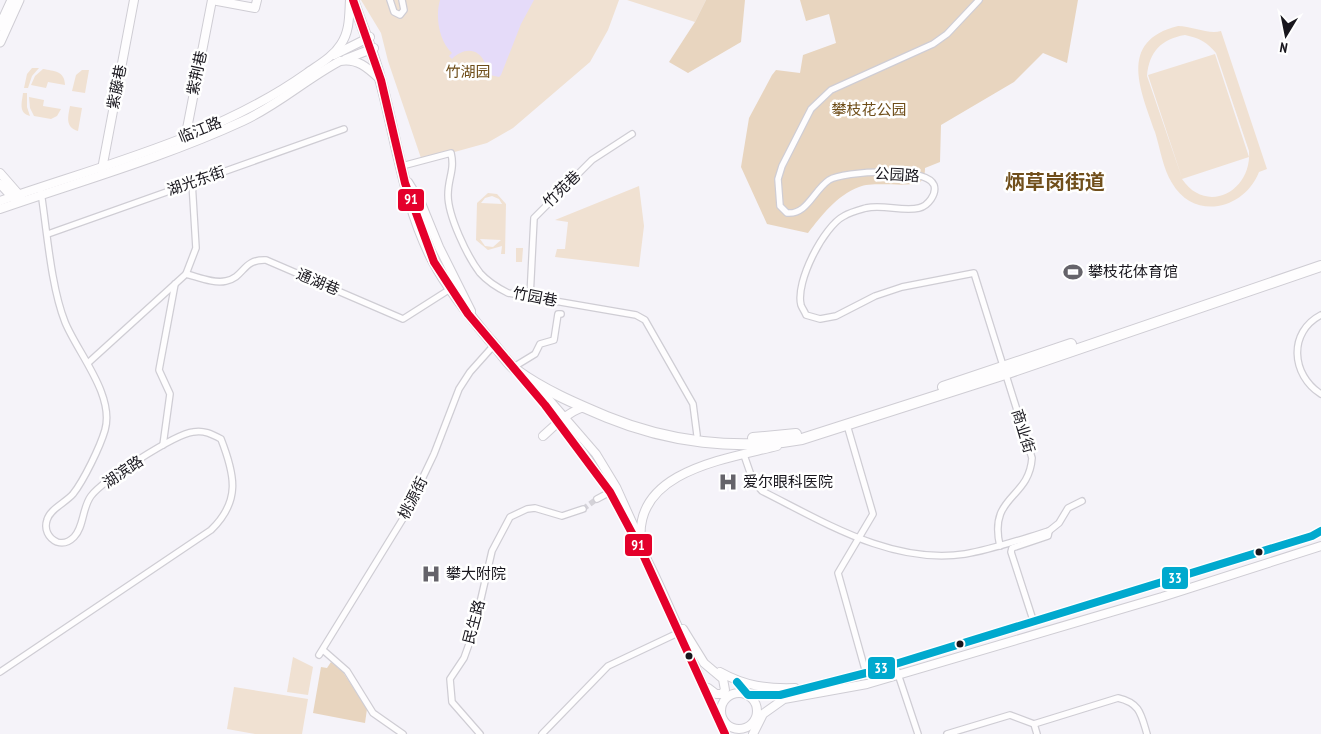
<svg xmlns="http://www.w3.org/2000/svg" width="1321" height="734" font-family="'PT Sans Narrow','Noto Sans SC',sans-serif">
  <rect width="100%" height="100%" fill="#f5f3f9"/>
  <g fill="#f0e1d2" fill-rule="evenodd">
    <path d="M361,0H619L608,30L590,62L513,128L487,143L422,161L388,61L381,33Z"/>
    <path d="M627,0H706L695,22Z"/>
    <path d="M1178,26C1192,26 1209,35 1221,31L1267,169L1259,172C1244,210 1194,221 1172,183C1163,169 1160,148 1155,132C1141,91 1117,41 1178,26ZM1185,35C1199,38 1207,42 1216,53L1249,151C1252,192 1206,215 1182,179L1249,157L1215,54L1148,75L1182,178L1147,76C1149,52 1161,39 1185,35Z"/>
    <path d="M32,68H39L32,76L28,88H24L27,74Z"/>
    <path d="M43,69C54,71 65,71 65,85L48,82L46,88L31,85L35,76Z"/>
    <path d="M82,70H89L85,93L72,91L76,75Z"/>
    <path d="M23,93H27V107L30,116C18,113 22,102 23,93Z"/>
    <path d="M29,97L44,100L43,106L61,109L57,116L51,119L34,116L30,108Z"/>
    <path d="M70,106L82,108L78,131C65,127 68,117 70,106Z"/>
    <path d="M639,186L644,226L639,267L555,257L557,249H565L568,222L555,220Z"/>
    <path d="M488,193L497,194L506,204L505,254H501L502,246L488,250L476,240L477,203ZM492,196L499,199L502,204L481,203L485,198ZM502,205L501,240L493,247L485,246L480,239L501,240Z"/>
    <path d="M516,248H523L522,262H516Z"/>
    <path d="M293,657L313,667L308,695L287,692Z"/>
    <path d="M234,687L308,699L302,734H255L227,729Z"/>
  </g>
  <g fill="#e8d5bf">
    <path d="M706,0H745L741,42L688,73L669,62L695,22Z"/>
    <path d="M800,0H1078L1067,63L1043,53L1014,82L941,125L940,162L925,168C925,174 924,179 920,182C910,188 874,181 859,187C836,196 822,215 808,233L767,224L741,167L749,118L772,75L776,70L800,73L803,55L836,43L829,14L806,21Z"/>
    <path d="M331,662L343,672L367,709L365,723L313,713L321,667L327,668Z"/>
  </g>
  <path fill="#e5dbf9" d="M440,0H534L521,24L501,75L499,77L490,75L488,80L483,78L485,63C478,47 463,48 452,59L449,56L452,53C439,41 435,17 440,0Z"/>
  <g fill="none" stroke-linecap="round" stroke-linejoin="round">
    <path stroke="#d4d2d8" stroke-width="5.5" stroke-dasharray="5.5 3" stroke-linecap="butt" d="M583,509L597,499"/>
    <g stroke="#cfcdd4" stroke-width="8">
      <g id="street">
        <path d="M390,0L394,12L400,15L404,10L402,0"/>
        <path d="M979,0L947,34L933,44L831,90L811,109L782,166L778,179L780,206L787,213C807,215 813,191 829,180C844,171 926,166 934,185C937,194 928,206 919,208C903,212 883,204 866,208C859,210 851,212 844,216C824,226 795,282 801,305C802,308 805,312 806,315L820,319L836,316L875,296L902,287L974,273L1032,458C1029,500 988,495 1000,546"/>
        <path d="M402,166L451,153C455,170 448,178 448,195C448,216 467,256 480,273C488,282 498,288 508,293L636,315L645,320L693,404L697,435"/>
        <path d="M48,234L344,129"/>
        <path d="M186,274C198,277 214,284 226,281C245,277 242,259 266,260L403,319L447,291"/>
        <path d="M530,297L534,218L592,160L632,134"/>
        <path d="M1321,315C1288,332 1291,375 1321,394"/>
        <path d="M88,363L186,274L196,248L192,182"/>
        <path d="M517,365L535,354L540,344L554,340L558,314H561"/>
        <path d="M847,425L873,514L838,573L866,673"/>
        <path d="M163,445L170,394L159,370L175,284"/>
        <path d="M744,455L753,481L762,491C824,522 892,565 965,554C994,549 1022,539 1049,531L1059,523L1068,508L1082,501"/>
        <path d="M597,499L610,492"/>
        <path d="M1034,623L1011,552L1012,548L1048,536L1049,531"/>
        <path d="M323,650L347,671L373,713L403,734"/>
        <path d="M319,655L404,517L434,454L459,389L470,372L495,344"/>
        <path d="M895,665L918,734"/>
        <path d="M0,672L211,530C241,501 235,475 221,439C212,434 204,430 193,432C175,434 102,481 91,496C82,508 84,527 74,537C69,542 63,544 57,542C48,538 44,529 47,520C50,509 65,503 73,494C84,480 100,447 105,430C115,395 77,352 65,322C51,287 47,231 41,192"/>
        <path d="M1034,724L1037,734"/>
        <path d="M480,734L452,702L450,679L464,658L473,633L492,551L510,517L527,509L535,508L562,516L583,509"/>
        <path d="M542,734L608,666L680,632"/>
        <path d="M947,734L1010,715L1034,724L1118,698C1140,703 1141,714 1147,734"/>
      </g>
    </g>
    <g stroke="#cfcdd4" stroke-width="10">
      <g id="secondary">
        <path d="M334,55L370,37"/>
        <path d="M346,59L374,48"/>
        <path d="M185,139L212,0L255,8L257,0"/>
        <path d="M102,169L134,0"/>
        <path d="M0,173L21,197"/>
        <path d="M408,182L421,203L439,247L471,311"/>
        <path d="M0,184L14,199"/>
        <path d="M0,201C103,165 217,137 307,73C318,65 333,57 341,44C350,31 349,15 350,0"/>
        <path d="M0,209C81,181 165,157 243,121C278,105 306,79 340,61C358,58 368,68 381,80"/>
        <path d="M521,376C552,413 584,450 609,491C657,567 687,653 725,734"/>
        <path d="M538,387L596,454L616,487L635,529"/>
        <path d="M543,436C552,428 574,406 586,408"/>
        <path d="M641,542C633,471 726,459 777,446"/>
        <path d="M683,629L704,663L723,679L725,690L722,694H716L708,688"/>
        <path d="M720,672C745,686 767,689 795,688"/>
        <path d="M737,682L748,695H780L866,673L1312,536L1321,531"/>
        <circle cx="739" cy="711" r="18"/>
        <path d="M753,734L763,714L784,699L867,684L1162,597L1321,546"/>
      </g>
    </g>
    <g stroke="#cfcdd4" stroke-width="11">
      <g id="primary">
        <path d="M0,26L12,0"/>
        <path d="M0,42L19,0"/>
      </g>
    </g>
    <g stroke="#cfcdd4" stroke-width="12">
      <g id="highway">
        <path d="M353,0C362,27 374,54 381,82C397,142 405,207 434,262C449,290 469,315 489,339C498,348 506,362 516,370C543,390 576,404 607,417C668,442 737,451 802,439L1005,374L1321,266"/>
        <path d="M943,387L1071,344"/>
        <path d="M753,438L796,434"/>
      </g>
    </g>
    <use href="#street" stroke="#fefdfe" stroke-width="5.5"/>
    <use href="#secondary" stroke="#fefdfe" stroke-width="8"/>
    <use href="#primary" stroke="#fefdfe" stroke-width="9"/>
    <use href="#highway" stroke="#fefdfe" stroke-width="10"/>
    <g stroke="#fff" stroke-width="11">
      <path id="bus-1" d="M737,682L748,695H780L866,673L1312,536L1321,531"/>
    </g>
    <g stroke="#fff" stroke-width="11">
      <path id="bus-2" d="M353,0L381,80L405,183L434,262L468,314L545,405L610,492L640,548L725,734"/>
    </g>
    <use href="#bus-1" stroke="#00a9ce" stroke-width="8"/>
    <use href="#bus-2" stroke="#e4002b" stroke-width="8"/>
  </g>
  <defs>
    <g id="stadium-bare" transform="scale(1.5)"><path d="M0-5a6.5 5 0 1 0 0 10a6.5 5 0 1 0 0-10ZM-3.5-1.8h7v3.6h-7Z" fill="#65636a" stroke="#fff" stroke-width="2.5" paint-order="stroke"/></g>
    <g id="hospital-bare" transform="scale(1.5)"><path d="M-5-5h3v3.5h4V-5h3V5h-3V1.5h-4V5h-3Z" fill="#65636a" stroke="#fff" stroke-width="2.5" paint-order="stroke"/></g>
  </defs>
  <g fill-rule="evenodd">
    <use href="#stadium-bare" x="1073" y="272"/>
    <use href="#hospital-bare" x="728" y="482"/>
    <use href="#hospital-bare" x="431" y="574"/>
  </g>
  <g fill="#18161d" stroke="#fff" stroke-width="2">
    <circle cx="1259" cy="552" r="4.5"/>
    <circle cx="960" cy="644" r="4.5"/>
    <circle cx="689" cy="656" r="4.5"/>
  </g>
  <g text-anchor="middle" stroke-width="5" stroke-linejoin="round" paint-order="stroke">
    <g font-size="15" fill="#6f4e1a" stroke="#fff">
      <text x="468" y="77">竹湖园</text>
      <text x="869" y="115">攀枝花公园</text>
    </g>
    <g font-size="15" fill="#18161d" stroke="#fff">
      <text transform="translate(197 73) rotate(-78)" y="5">紫荆巷</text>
      <text transform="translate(117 87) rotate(-79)" y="5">紫藤巷</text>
      <text transform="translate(200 130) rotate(-22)" y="5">临江路</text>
      <text transform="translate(897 175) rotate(3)" y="5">公园路</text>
      <text transform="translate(196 181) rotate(-19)" y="5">湖光东街</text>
      <text transform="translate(562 189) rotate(-44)" y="5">竹苑巷</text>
      <text transform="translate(318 282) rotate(23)" y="5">通湖巷</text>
      <text transform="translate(535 297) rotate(11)" y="5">竹园巷</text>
      <text transform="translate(1023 431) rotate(73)" y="5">商业街</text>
      <text transform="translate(123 472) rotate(-34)" y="5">湖滨路</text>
      <text transform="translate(413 498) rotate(-63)" y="5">桃源街</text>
      <text transform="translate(474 622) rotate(-75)" y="5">民生路</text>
    </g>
    <g font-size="15" fill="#18161d" stroke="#fff" text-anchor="start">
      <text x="1088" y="277">攀枝花体育馆</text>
      <text x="743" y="487">爱尔眼科医院</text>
      <text x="446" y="579">攀大附院</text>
    </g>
    <g font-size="20" font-weight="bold" fill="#704f1b" stroke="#fff">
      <text x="1055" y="189">炳草岗街道</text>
    </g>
  </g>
  <g stroke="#fff" stroke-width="2">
    <rect x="397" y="188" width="28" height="24" rx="5" fill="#e4002b"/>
    <rect x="624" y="533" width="29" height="24" rx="5" fill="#e4002b"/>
    <rect x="1161" y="566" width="28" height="24" rx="5" fill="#00a9ce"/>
    <rect x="867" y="656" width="29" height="24" rx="5" fill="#00a9ce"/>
  </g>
  <g font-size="14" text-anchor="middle" font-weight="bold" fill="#fff">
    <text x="411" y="204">91</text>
    <text x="638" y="550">91</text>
    <text x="1175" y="583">33</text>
    <text x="881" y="673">33</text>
  </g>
  <g transform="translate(1286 35) rotate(190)" stroke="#ffffff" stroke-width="4" paint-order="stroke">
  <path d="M0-4L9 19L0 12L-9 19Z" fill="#18161d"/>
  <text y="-8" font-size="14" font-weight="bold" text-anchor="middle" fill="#18161d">N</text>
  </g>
</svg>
